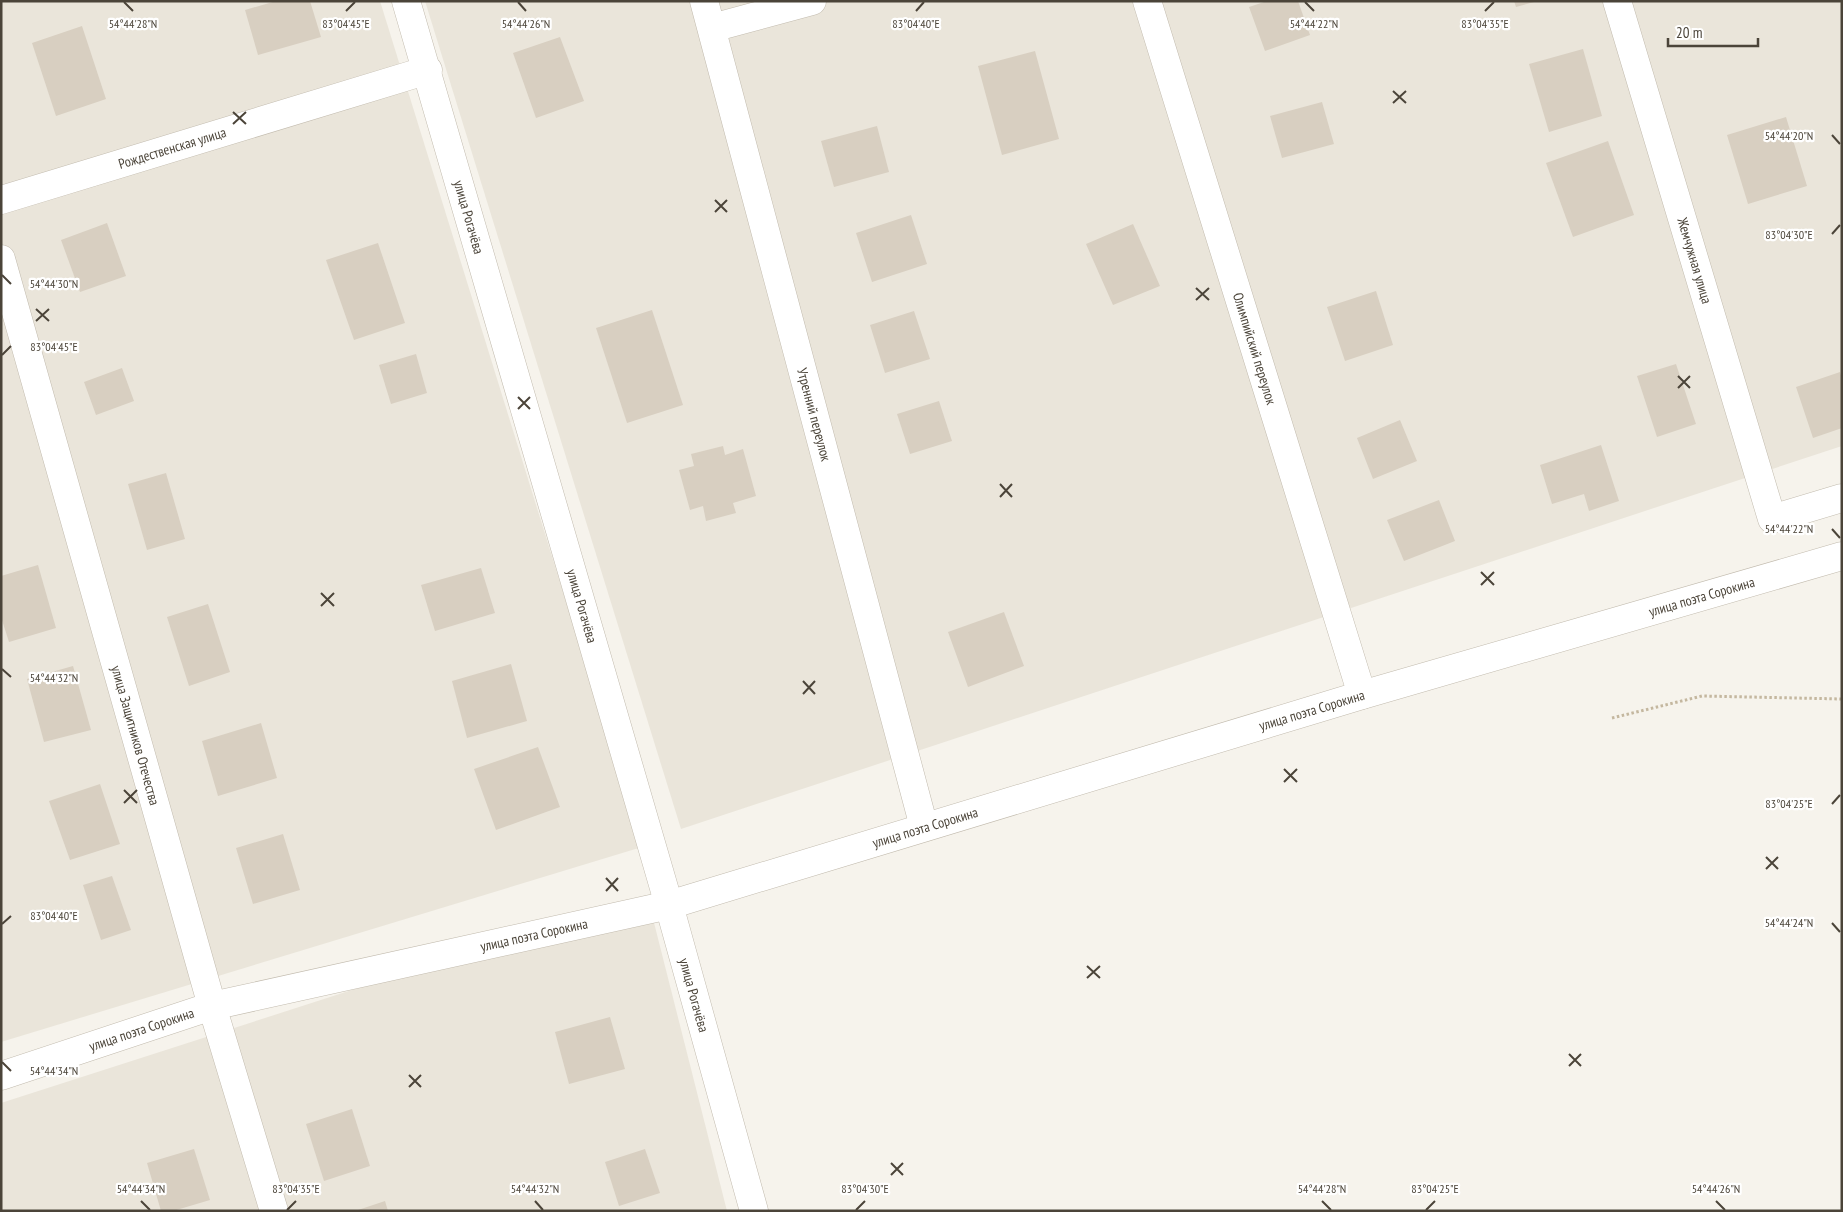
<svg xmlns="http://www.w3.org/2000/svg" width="1843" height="1212" font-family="'PT Sans Narrow',sans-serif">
  <rect width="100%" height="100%" fill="#f6f3ec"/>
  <g fill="#eae5da">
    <path d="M1,1H380L642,847L1,1042Z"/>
    <path d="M425,1H1842V446L681,829Z"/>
    <path d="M647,895L727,1211H1V1103Z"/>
  </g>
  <g fill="#d8cfc1">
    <path d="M276,1H310L321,37L258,55L245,10Z"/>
    <path d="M1267,1H1298L1310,35L1265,51L1249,7Z"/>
    <path d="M1514,1H1534V2L1516,7Z"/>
    <path d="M82,26L106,99L56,116L32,43Z"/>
    <path d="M560,37L584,101L536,118L513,53Z"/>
    <path d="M1583,49L1602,116L1549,132L1529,64Z"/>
    <path d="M1035,51L1059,139L1002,155L978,66Z"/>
    <path d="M1322,102L1334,144L1282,158L1270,116Z"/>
    <path d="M1786,117L1807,186L1748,204L1727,135Z"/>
    <path d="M877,126L889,172L834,187L821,141Z"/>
    <path d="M1608,141L1634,215L1573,237L1546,163Z"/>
    <path d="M911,215L927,264L872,282L856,233Z"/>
    <path d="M107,223L126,276L80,292L61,240Z"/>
    <path d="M1133,224L1160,286L1113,305L1086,244Z"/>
    <path d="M378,243L405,323L354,340L326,260Z"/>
    <path d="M1376,291L1393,345L1345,361L1327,307Z"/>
    <path d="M652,310L683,405L627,423L596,328Z"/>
    <path d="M914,311L930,359L885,373L870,325Z"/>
    <path d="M416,354L427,393L391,404L379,365Z"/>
    <path d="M1676,364L1696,424L1657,437L1637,376Z"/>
    <path d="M122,368L134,401L96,415L84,382Z"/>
    <path d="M1840,372L1842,379V428L1813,438L1796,387Z"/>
    <path d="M939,401L952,441L910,454L897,414Z"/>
    <path d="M1400,420L1417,461L1373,479L1357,438Z"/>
    <path d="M1601,445L1619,501L1589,511L1584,494L1552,504L1540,465Z"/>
    <path d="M723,446L725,455L743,449L756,496L733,503L736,513L706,521L703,506L690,510L679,470L694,466L691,454Z"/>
    <path d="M166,473L185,539L147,550L128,484Z"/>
    <path d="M1439,500L1455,541L1404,561L1387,520Z"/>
    <path d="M38,565L56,628L9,642L1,617V576Z"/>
    <path d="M481,568L495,613L435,631L421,585Z"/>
    <path d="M208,604L230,672L189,686L167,617Z"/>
    <path d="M1004,612L1024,666L968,687L948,632Z"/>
    <path d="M511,664L527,721L467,738L452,681Z"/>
    <path d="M73,666L91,730L44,742L27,679Z"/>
    <path d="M261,723L277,778L218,796L202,741Z"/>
    <path d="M538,747L560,807L496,830L474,769Z"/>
    <path d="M100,784L120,844L70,860L49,801Z"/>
    <path d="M283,834L300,890L253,904L236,848Z"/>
    <path d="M112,876L131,930L101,940L83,885Z"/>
    <path d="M610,1017L625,1069L569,1084L555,1032Z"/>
    <path d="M352,1109L370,1166L324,1181L306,1124Z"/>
    <path d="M194,1149L210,1200L173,1211H161L147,1163Z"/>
    <path d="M645,1149L660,1193L619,1206L605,1162Z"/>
    <path d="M385,1201L388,1211H358V1210Z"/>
  </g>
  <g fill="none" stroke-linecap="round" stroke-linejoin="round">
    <g stroke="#c2bbae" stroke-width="29">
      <g id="minor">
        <path id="s1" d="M704,1L924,827"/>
        <path id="s2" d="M1147,1L1362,695"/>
        <path id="s3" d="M1617,1L1772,519L1842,498"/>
        <path d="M712,28L812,1"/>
        <path id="s4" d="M1,200L428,70"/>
        <path id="s5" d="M1,259L212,1006L274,1211"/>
        <path id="s6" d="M1,1076L212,1006L669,905L1362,695L1842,556"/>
      </g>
    </g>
    <g stroke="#c2bbae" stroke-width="29">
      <g id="tertiary">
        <path id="s7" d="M406,1L669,905L754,1211"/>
      </g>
    </g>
    <path stroke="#c4b79f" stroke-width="3" stroke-dasharray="2.5 2.5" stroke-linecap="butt" d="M1612,718L1702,696L1842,699"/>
    <use href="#minor" stroke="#fff" stroke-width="28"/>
    <use href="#tertiary" stroke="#fff" stroke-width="28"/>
  </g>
  <path fill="none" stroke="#4b4439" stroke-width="2" d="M124,2L133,11M518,2L526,11M1305,2L1314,11M346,11L355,2M916,11L924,2M1485,11L1494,2M1393,91L1406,103M1393,103L1406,91M233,112L246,124M233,124L246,112M1832,135L1840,144M715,200L727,212M715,212L727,200M1832,234L1840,225M2,275L11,284M1196,288L1209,300M1196,300L1209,288M36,309L49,321M36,321L49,309M2,355L11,346M1678,376L1690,388M1678,388L1690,376M518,397L530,409M518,409L530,397M1000,484L1012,497M1000,497L1012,484M1832,529L1840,538M1481,572L1494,585M1481,585L1494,572M321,593L334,606M321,606L334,593M2,669L11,677M803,681L815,694M803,694L815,681M1284,769L1297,782M1284,782L1297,769M124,790L137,803M124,803L137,790M1832,804L1840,795M1766,857L1778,869M1766,869L1778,857M606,878L618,891M606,891L618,878M1832,923L1840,932M2,924L11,916M1087,966L1100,978M1087,978L1100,966M1569,1054L1581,1066M2,1062L11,1071M1569,1066L1581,1054M409,1075L421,1087M409,1087L421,1075M891,1163L903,1175M891,1175L903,1163M141,1201L150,1210M535,1201L543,1210M1322,1201L1331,1210M1716,1201L1725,1210M287,1210L296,1201M856,1210L865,1201M1426,1210L1435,1201"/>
  <g text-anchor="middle" stroke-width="4.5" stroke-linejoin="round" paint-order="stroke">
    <g font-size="14" fill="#4b4439" stroke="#fff">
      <text dy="5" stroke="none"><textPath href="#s4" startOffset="179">Рождественская улица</textPath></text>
      <text dy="5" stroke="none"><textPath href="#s7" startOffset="225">улица Рогачёва</textPath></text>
      <text dy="5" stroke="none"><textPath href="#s3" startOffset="271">Жемчужная улица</textPath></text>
      <text dy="5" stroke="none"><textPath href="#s2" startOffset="364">Олимпийский переулок</textPath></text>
      <text dy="5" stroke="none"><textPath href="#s1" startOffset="428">Утренний переулок</textPath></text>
      <text dy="5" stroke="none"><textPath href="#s6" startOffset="1768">улица поэта Сорокина</textPath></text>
      <text dy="5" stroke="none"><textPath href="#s7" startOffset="630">улица Рогачёва</textPath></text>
      <text dy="5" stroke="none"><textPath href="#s6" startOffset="1362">улица поэта Сорокина</textPath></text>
      <text dy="5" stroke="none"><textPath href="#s5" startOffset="495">улица Защитников Отечества</textPath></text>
      <text dy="5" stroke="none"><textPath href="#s6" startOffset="958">улица поэта Сорокина</textPath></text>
      <text dy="5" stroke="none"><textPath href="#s6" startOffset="552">улица поэта Сорокина</textPath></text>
      <text dy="5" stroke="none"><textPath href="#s7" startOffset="1035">улица Рогачёва</textPath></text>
      <text dy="5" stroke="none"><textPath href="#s6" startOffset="148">улица поэта Сорокина</textPath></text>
    </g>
  </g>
  <g font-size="12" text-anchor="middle" fill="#4b4439" stroke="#fff" stroke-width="4.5" stroke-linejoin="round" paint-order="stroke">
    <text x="133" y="28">54°44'28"N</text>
    <text x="346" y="28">83°04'45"E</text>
    <text x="526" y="28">54°44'26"N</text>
    <text x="916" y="28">83°04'40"E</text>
    <text x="1314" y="28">54°44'22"N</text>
    <text x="1485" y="28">83°04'35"E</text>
    <text x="1789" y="140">54°44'20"N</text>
    <text x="1789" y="239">83°04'30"E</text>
    <text x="54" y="288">54°44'30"N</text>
    <text x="54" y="351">83°04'45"E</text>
    <text x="1789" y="533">54°44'22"N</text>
    <text x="54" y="682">54°44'32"N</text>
    <text x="1789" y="808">83°04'25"E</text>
    <text x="54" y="920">83°04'40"E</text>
    <text x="1789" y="927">54°44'24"N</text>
    <text x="54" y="1075">54°44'34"N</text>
    <text x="296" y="1193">83°04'35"E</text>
    <text x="865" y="1193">83°04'30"E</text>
    <text x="1435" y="1193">83°04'25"E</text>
    <text x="141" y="1193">54°44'34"N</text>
    <text x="535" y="1193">54°44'32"N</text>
    <text x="1322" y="1193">54°44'28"N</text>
    <text x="1716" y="1193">54°44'26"N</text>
  </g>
  <rect width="1843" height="1212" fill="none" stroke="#4b4439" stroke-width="5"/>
  <path d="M1668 38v8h90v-8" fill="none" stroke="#4b4439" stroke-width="2.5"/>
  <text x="1676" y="38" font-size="15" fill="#4b4439" stroke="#ffffff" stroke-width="4" paint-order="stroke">20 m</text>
</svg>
